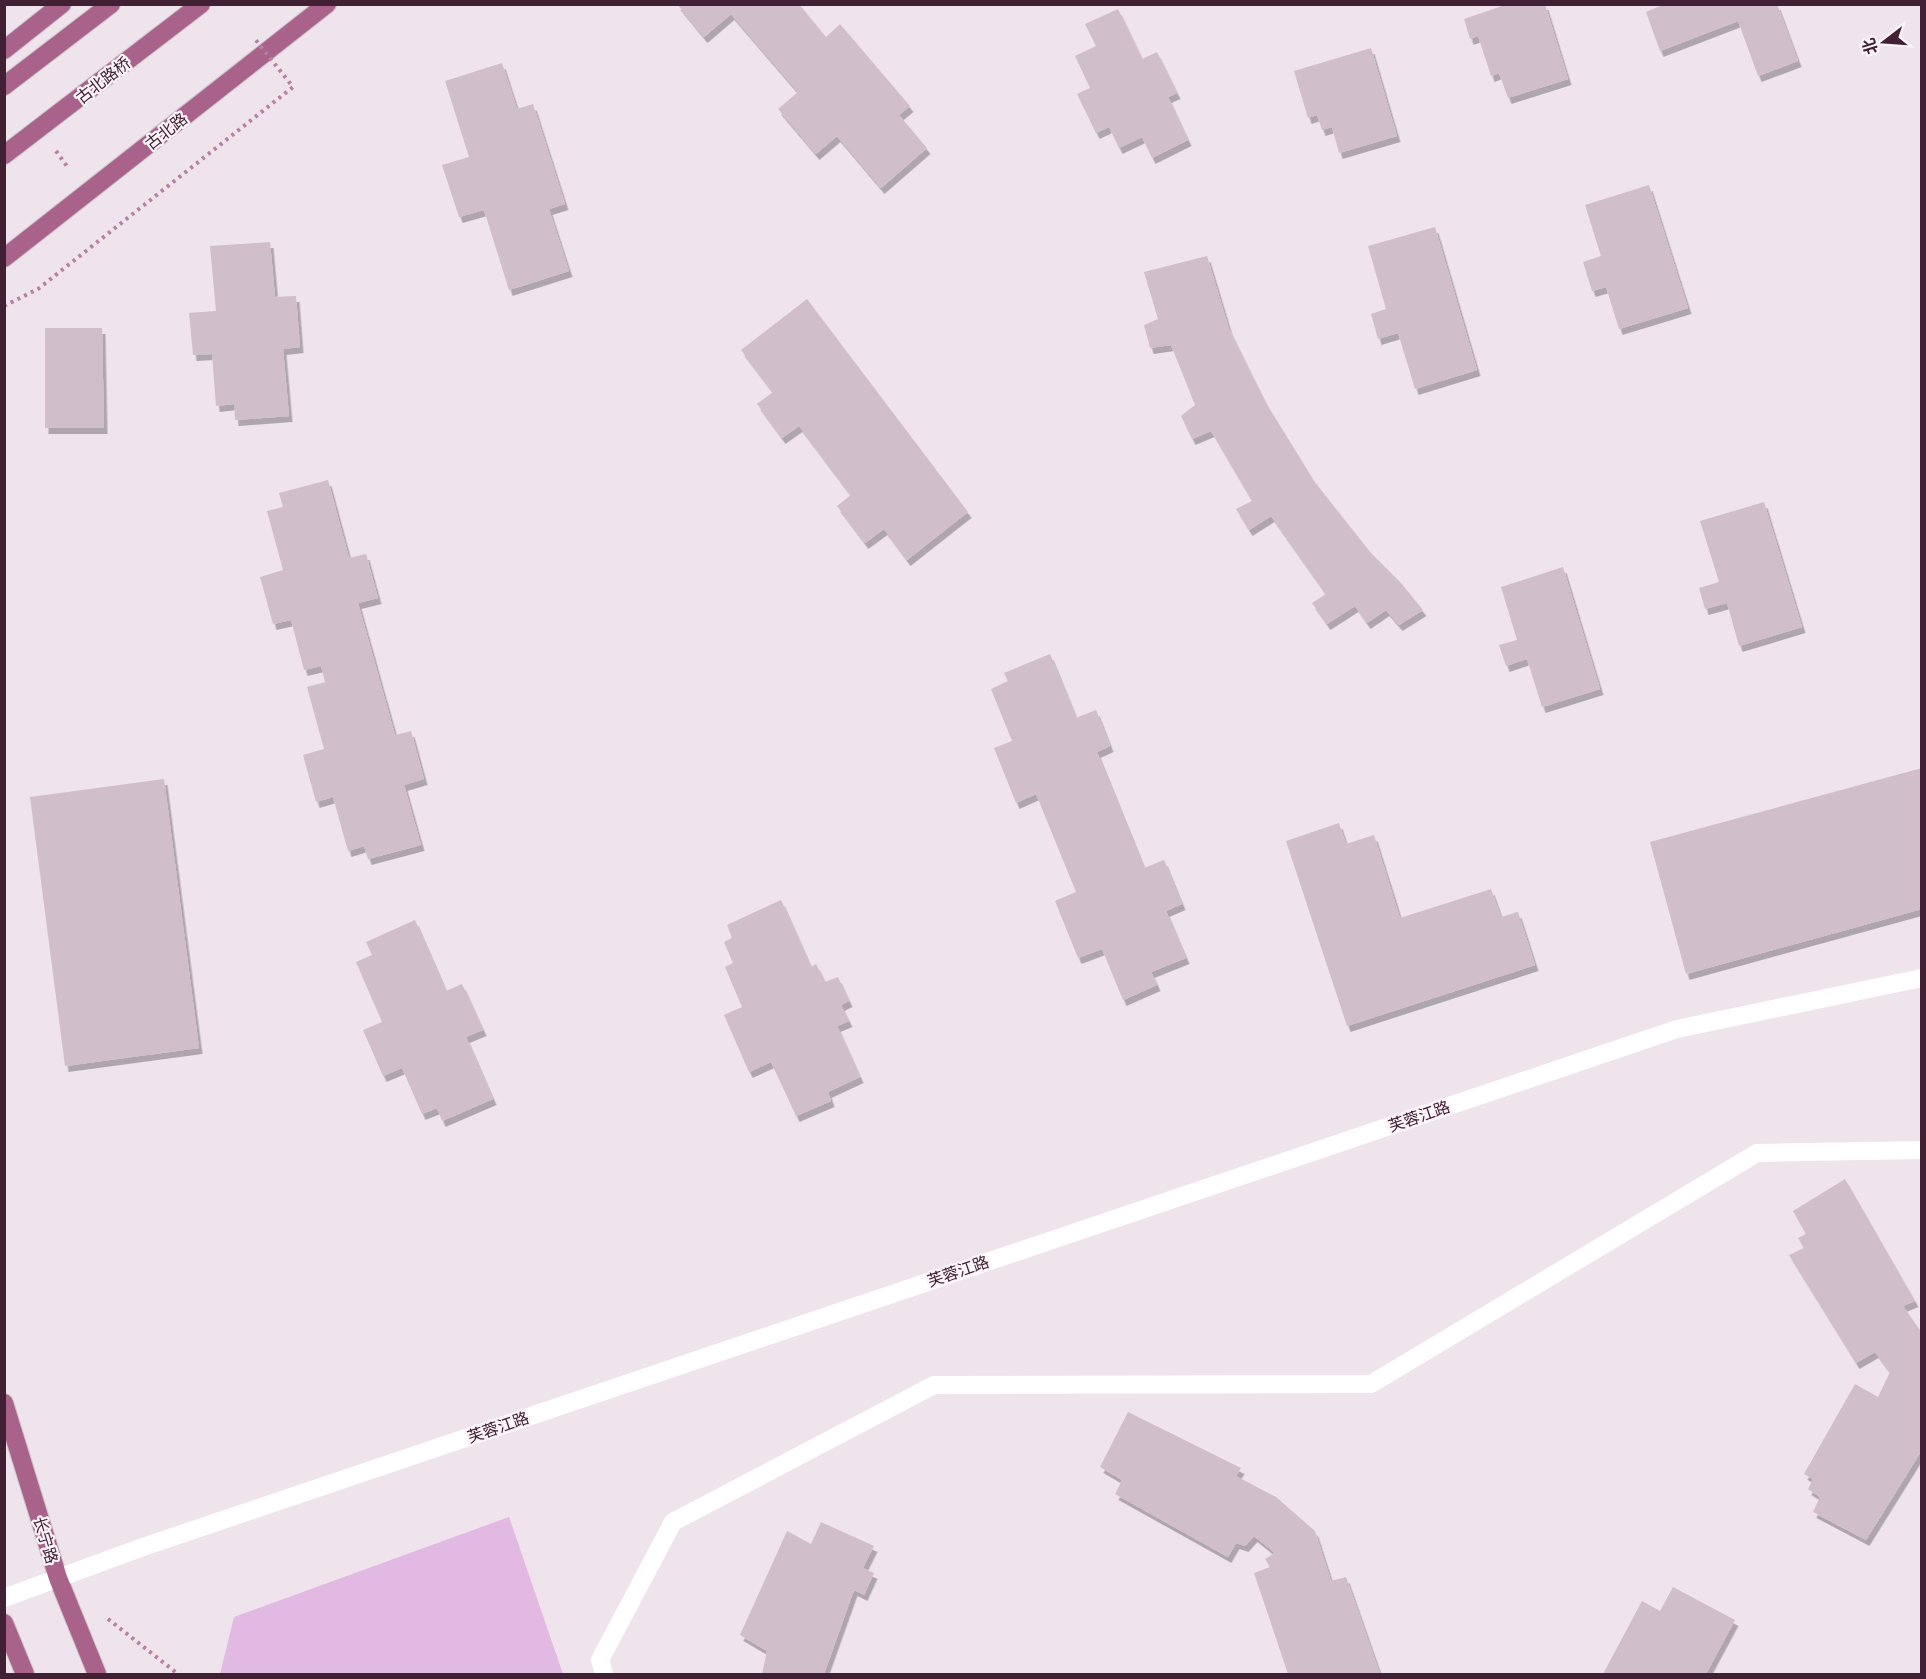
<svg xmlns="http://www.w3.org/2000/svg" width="1926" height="1679" font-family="Montserrat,'Noto Sans SC',sans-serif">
  <defs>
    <filter id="shadow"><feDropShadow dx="3.5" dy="6" stdDeviation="0" flood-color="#0004"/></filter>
  </defs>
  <rect width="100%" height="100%" fill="#efe3ec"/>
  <path fill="#e1b9e2" d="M509,1517L563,1674H220L234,1617Z"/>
  <g fill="#d0bfcb" filter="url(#shadow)">
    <path d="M677,4H799L826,37L840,24L910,106L899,115L927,148L881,188L837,136L816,154L778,109L798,92L731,14L704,37Z"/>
    <path d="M1508,4H1545L1568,79L1508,98L1499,73L1491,76L1478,36L1470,39L1464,19Z"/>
    <path d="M1665,4H1777L1798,61L1758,76L1738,21L1660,51L1646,12Z"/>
    <path d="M1118,9L1142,59L1157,52L1177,93L1168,97L1188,140L1152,158L1142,137L1119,148L1109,127L1096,133L1077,94L1090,88L1075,56L1096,46L1085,24Z"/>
    <path d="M1371,48L1397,136L1339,153L1332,127L1322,130L1317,115L1308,118L1294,71Z"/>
    <path d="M502,63L517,109L533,104L565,204L549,209L569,271L509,290L484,210L459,217L442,165L469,157L445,81Z"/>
    <path d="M1649,185L1688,308L1619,329L1606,287L1592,291L1583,262L1601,256L1585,205Z"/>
    <path d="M1435,227L1477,370L1415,389L1398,333L1378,339L1371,314L1386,309L1368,246Z"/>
    <path d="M270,242L275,297L296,296L300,347L283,349L289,416L235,420L234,404L216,406L212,354L193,355L189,313L216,311L210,246Z"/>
    <path d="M1207,256L1229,329L1264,400L1314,481L1371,553L1401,583L1423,610L1399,625L1386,610L1367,623L1355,606L1327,624L1312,603L1326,594L1271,516L1249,530L1236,509L1252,501L1211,431L1192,439L1181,416L1195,405L1171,345L1150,348L1144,325L1158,319L1144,272Z"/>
    <path d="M807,299L968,512L907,560L884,529L865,543L837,506L851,495L799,426L782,438L757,404L773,392L741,350Z"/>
    <path d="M45,328H102L104,428H45Z"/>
    <path d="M328,480L349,558L366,554L378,598L358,603L395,735L411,731L424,779L404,785L421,845L368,859L364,846L348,851L333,797L316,802L303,755L324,749L307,687L325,682L321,666L304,670L291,620L273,624L260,577L283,570L267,511L283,507L279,493Z"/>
    <path d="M1764,502L1802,627L1739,646L1727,603L1705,609L1699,588L1719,582L1700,521Z"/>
    <path d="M1563,567L1600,689L1542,707L1527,659L1506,666L1499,645L1517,640L1501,587Z"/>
    <path d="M1050,654L1076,718L1096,710L1110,746L1097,752L1144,868L1164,860L1182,904L1166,911L1186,958L1151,972L1157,985L1123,1000L1102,949L1078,958L1055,901L1076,892L1036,794L1016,803L994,748L1012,741L991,689L1008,681L1004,673Z"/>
    <path d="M1922,768V909L1686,974L1650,842Z"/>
    <path d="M164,779L199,1048L65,1066L30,797Z"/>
    <path d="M1339,823L1346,844L1374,835L1400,918L1491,889L1501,917L1518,912L1535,965L1347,1026L1286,841Z"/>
    <path d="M781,900L811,967L816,964L825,982L838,977L849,1001L841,1005L849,1021L837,1026L860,1077L828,1092L831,1101L796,1116L771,1062L749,1072L724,1015L742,1007L725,967L733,963L724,942L732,938L727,925Z"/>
    <path d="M415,920L446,991L462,984L483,1030L466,1037L493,1099L442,1121L437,1108L422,1114L402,1068L383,1076L363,1030L382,1022L356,962L372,955L366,942Z"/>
    <path d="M1845,1179L1915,1301L1903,1306L1922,1333V1421L1919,1425L1922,1427V1450L1866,1540L1813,1512L1820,1497L1808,1489L1813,1479L1804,1474L1855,1384L1878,1397L1890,1372L1875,1352L1856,1363L1789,1255L1804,1248L1798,1238L1806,1234L1793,1211Z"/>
    <path d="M1128,1412L1241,1468L1236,1476L1276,1497L1315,1531L1331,1581L1346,1577L1380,1674H1288L1254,1573L1270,1567L1265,1559L1275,1553L1254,1536L1245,1546L1236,1543L1228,1557L1115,1494L1122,1480L1100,1467Z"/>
    <path d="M821,1522L874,1546L863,1568L874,1573L864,1595L854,1590L824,1674L815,1672V1674H762L767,1651L740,1635L787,1531L811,1544Z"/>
    <path d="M1673,1587L1735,1620L1706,1674H1603L1642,1601L1660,1611Z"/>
  </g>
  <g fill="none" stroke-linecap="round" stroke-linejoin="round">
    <g stroke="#cac1c6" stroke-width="20">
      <g id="major">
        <path d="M4,50L62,4"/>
        <path d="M4,86L111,4"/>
        <path d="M4,155L201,4"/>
        <path d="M4,258L327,4"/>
        <path d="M4,1403L58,1578L97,1674"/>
        <path d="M4,1623L25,1674"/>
      </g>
    </g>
    <g stroke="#b680a1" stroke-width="4" stroke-dasharray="3 4.5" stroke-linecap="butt">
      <path d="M56,151L69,169"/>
      <path d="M108,1619L178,1674"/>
    </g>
    <g stroke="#fff" stroke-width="18">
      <path d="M4,1598L143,1547L1677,1029L1922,978"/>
      <path d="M604,1674L600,1660L673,1522L934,1385L1371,1384L1757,1153L1922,1150"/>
    </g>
    <use href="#major" stroke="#a9628a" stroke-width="18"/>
    <path stroke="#b680a1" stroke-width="4" stroke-dasharray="3 4.5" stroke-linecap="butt" d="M4,306L38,289L293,87L255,39"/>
  </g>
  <g text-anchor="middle" stroke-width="4.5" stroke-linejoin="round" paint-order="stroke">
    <g font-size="16" fill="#422034" stroke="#faf4f9">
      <text transform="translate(103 80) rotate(-38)" y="6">古北路桥</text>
      <text transform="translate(166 131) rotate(-38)" y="6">古北路</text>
      <text transform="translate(1419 1116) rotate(-19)" y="6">芙蓉江路</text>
      <text transform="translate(958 1271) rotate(-19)" y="6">芙蓉江路</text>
      <text transform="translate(498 1427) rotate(-19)" y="6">芙蓉江路</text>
      <text transform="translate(46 1540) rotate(73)" y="6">长宁路</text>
    </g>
  </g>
  <rect width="1926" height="1679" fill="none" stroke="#422034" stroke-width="12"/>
  <g transform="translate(1884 42) rotate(253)" stroke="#faf4f9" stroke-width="4.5" paint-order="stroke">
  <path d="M0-4.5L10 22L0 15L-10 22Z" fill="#422034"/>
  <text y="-9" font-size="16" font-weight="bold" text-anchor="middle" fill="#422034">北</text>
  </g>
</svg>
